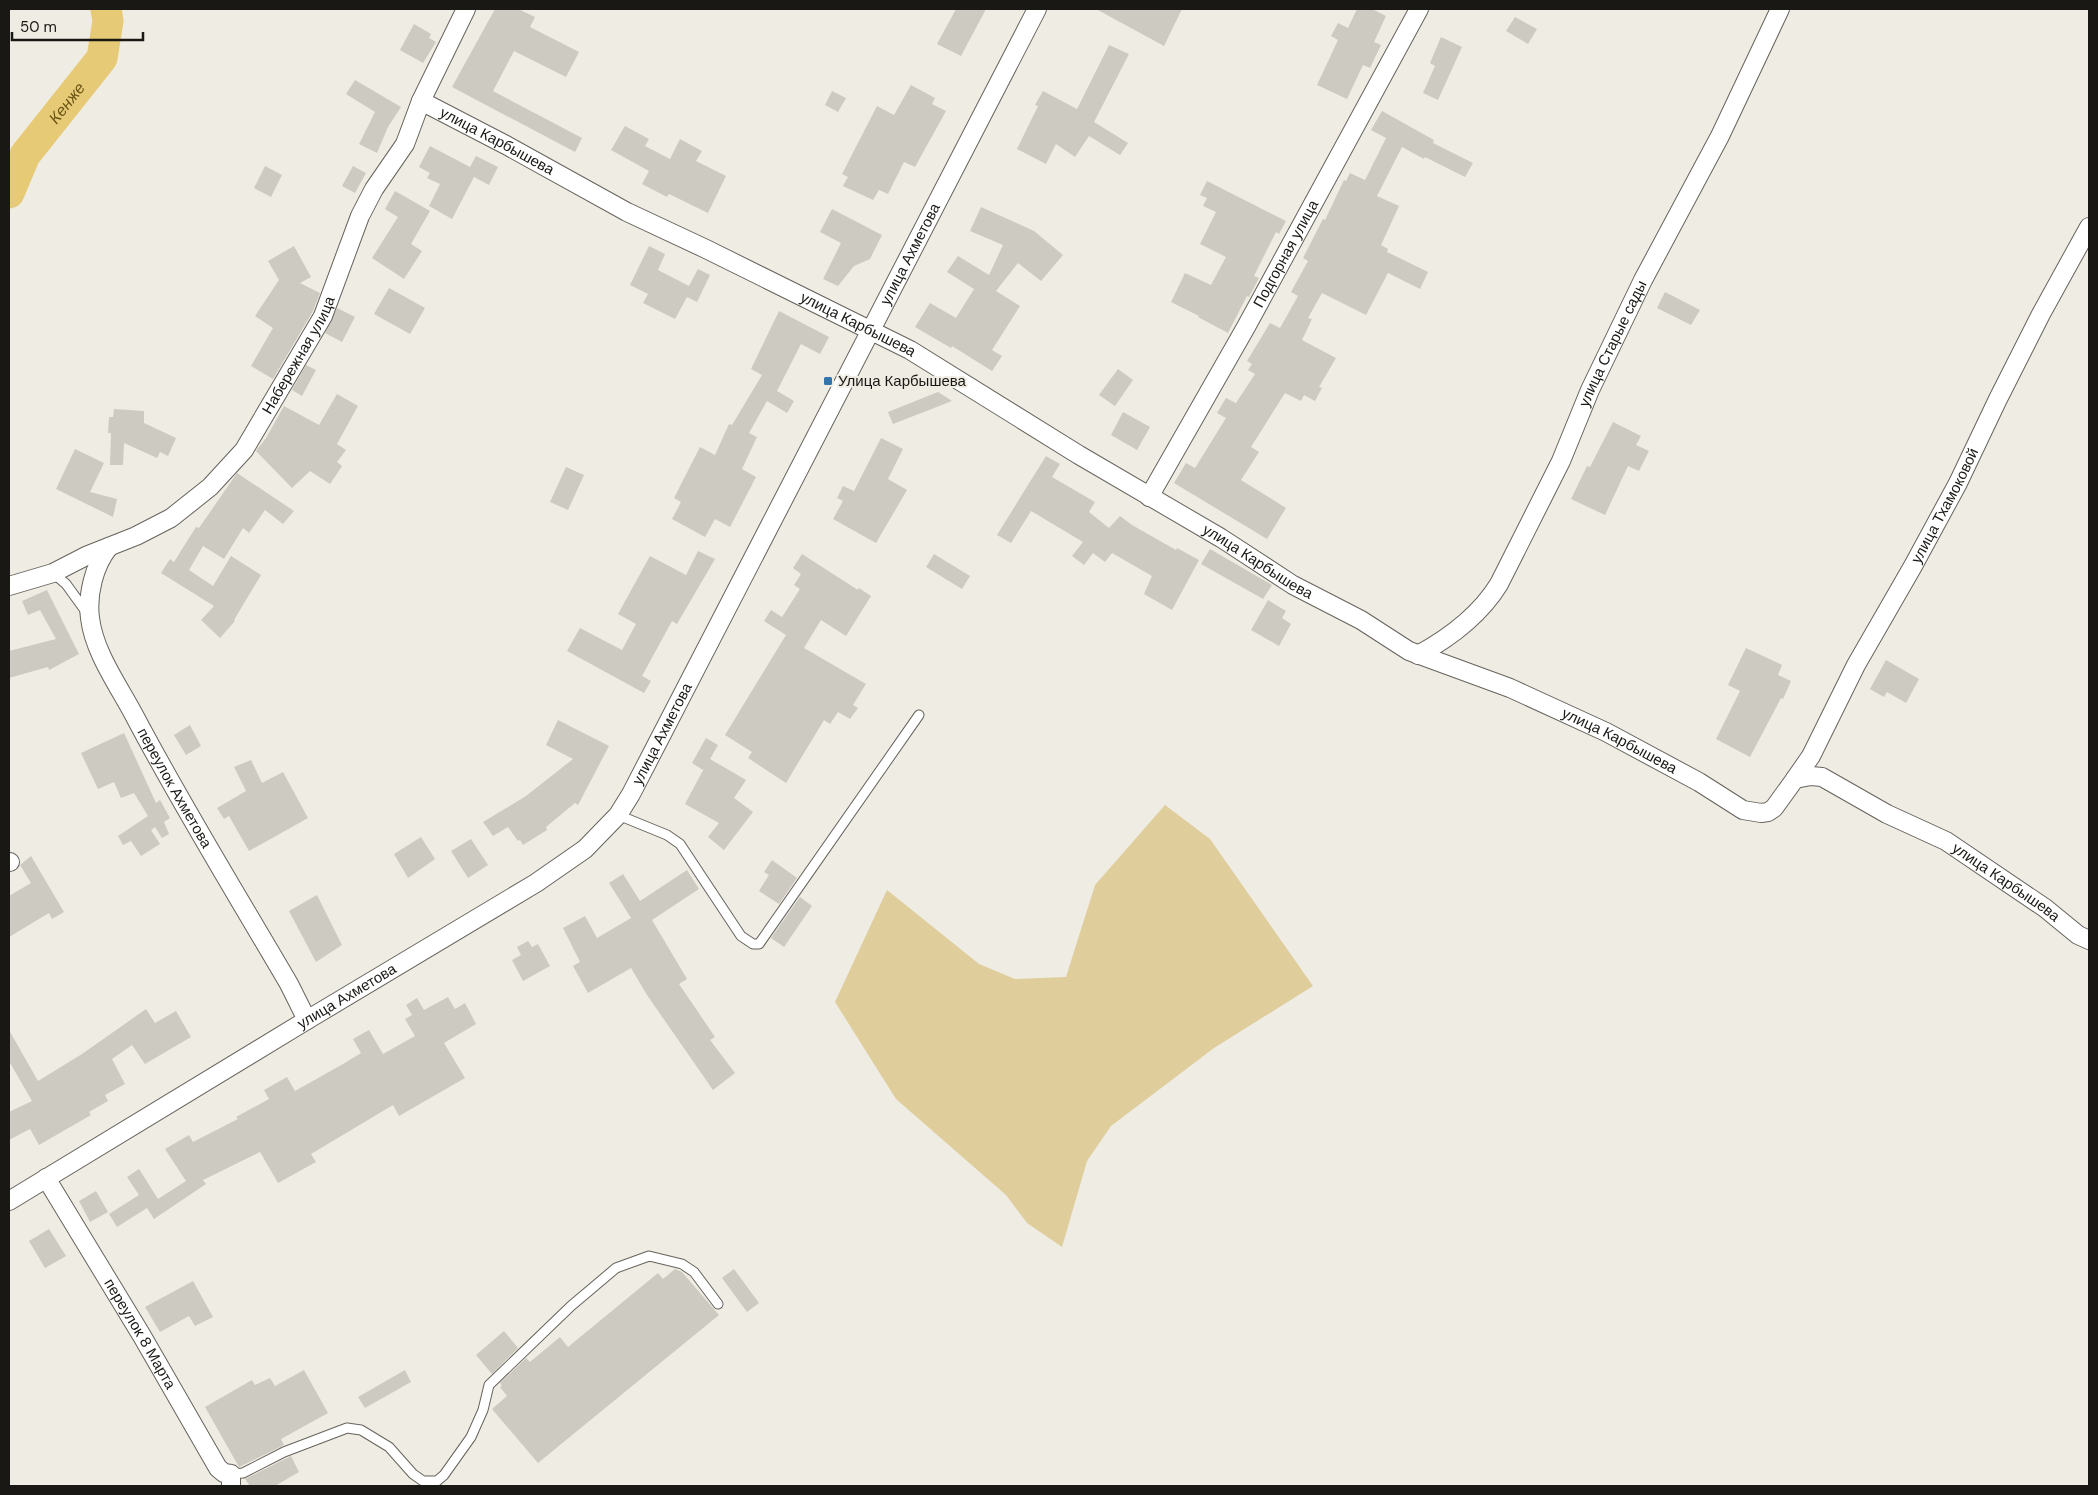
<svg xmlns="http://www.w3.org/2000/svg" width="2098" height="1495" font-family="'DM Sans',sans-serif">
  <rect width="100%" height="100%" fill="#efece4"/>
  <path fill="#dfcd9b" d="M1165,805L1210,839L1313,986L1214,1048L1111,1126L1087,1161L1062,1247L1027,1223L1006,1195L896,1099L835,1002L887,890L979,964L1015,979L1066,977L1095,885Z"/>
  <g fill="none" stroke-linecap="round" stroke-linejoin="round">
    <path stroke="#e7ca76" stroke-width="31" id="s1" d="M9,193L25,155L102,58L108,21L106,9"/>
  </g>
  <g fill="#cdcac1">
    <path d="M495,9H518L535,17L530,27L579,52L566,77L514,51L493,91L582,138L575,152L452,87Z"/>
    <path d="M956,9H986L961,56L937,44Z"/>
    <path d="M1096,9H1182L1164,46Z"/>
    <path d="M1357,9H1372L1386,16L1374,42L1381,45L1370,68L1363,65L1347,99L1317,85L1338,40L1331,36L1338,23L1348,28Z"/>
    <path d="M1515,17L1537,29L1528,44L1506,31Z"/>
    <path d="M414,24L431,34L429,38L436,42L423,63L400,50Z"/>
    <path d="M1441,37L1462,47L1438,100L1423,93L1435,66L1430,63Z"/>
    <path d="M1109,45L1129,54L1094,122L1128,143L1120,155L1089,136L1075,157L1056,144L1046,164L1017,149L1038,106L1035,105L1043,91L1077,109Z"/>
    <path d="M355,80L401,107L388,127L377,153L359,144L375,112L346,94Z"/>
    <path d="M911,85L935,98L932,104L946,111L915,167L904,162L888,194L879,190L873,200L843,186L848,177L842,174L877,106L894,115Z"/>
    <path d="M832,91L846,98L838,112L825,105Z"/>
    <path d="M1382,111L1434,140L1433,143L1473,163L1465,177L1425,157L1424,159L1402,147L1377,196L1399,206L1381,245L1388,249L1387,252L1428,272L1420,289L1388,273L1366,315L1322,293L1308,318L1312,319L1302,340L1336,358L1319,387L1322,388L1315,401L1304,395L1301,401L1285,393L1251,447L1259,452L1241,480L1286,508L1267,539L1174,483L1186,463L1195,468L1226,418L1217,413L1226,398L1236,403L1255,374L1248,370L1252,364L1247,361L1270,323L1280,328L1298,296L1291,292L1308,261L1303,258L1323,219L1325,220L1344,180L1346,181L1350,173L1365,180L1386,138L1371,130Z"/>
    <path d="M625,126L649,139L645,146L670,159L680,139L702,151L696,161L726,176L708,213L669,194L667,197L642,184L649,171L611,150Z"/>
    <path d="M430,146L470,167L476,156L498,167L489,185L474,177L452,219L429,206L440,184L427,178L430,173L419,167Z"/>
    <path d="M265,166L282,175L271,197L254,188Z"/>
    <path d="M353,166L366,173L355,193L342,186Z"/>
    <path d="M1207,181L1286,221L1279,234L1276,232L1254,276L1259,278L1249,297L1247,296L1228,333L1198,317L1199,316L1171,302L1185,273L1211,285L1226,257L1200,244L1216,212L1203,206L1207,198L1200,195Z"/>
    <path d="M395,191L430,211L411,244L422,251L404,279L372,258L398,217L385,209Z"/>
    <path d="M981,207L1034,231L1063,255L1041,281L1018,263L996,291L1020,306L992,350L1002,356L992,371L952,346L951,348L915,327L930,303L956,318L974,289L947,272L958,256L989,275L1003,245L970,231Z"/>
    <path d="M832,209L882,235L870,259L854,266L838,286L823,279L841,243L820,232Z"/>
    <path d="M294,246L311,277L300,283L320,293L313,311L273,379L251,366L273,328L255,316L279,280L268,261Z"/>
    <path d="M649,246L665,254L658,270L689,286L698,269L710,275L697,302L687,297L675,319L643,303L648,294L630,285Z"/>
    <path d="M389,288L425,308L410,334L374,314Z"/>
    <path d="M1665,292L1700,310L1691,325L1657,308Z"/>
    <path d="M337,308L355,317L342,342L325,333Z"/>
    <path d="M779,311L829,337L820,354L801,344L777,391L794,401L787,413L767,401L749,433L757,437L742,469L756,477L730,527L715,519L705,537L672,519L681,502L674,498L700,447L715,455L729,424L732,425L762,375L751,369Z"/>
    <path d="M306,365L316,370L302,396L292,390Z"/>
    <path d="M1118,369L1133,380L1115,406L1099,395Z"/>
    <path d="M938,392L952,401L893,424L888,412Z"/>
    <path d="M337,394L358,406L337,444L346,450L337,462L342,466L330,484L310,471L292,488L256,451L266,438L284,406L319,425Z"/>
    <path d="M114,409L144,411V423L176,438L168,456L160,452L157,458L124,443L123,465H110L111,433H108L109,417H113Z"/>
    <path d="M1123,412L1150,427L1137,450L1111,435Z"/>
    <path d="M1613,422L1641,436L1636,445L1649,451L1639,471L1628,466L1605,515L1571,499L1587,466L1590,467Z"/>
    <path d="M881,438L903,449L888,479L907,490L876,543L833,519L843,501L837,498L843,486L854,491Z"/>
    <path d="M75,449L104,463L90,492L117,499L113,517L56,489Z"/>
    <path d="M1046,456L1060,464L1052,477L1095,502L1089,512L1109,528L1120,516L1132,525L1176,550L1177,548L1199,560L1172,610L1144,594L1152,576L1112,553L1105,562L1093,553L1084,565L1072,556L1083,542L1031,511L1011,543L997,535Z"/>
    <path d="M566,467L584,475L568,510L550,502Z"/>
    <path d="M237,473L294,511L283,524L265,510L249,533L243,528L224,559L203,546L189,570L213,586L231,556L261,575L234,620L235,621L220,638L201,620L214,606L161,573L170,559L174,562L196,527L199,528Z"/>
    <path d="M1210,549L1272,585L1263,599L1201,564Z"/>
    <path d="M698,551L715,559L677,624L672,621L642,676L651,681L644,693L567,651L580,628L622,650L636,624L618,614L650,556L686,575Z"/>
    <path d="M802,554L858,590L859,588L871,596L846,636L821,620L804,648L866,684L853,705L858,708L850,719L838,712L830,724L824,720L786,783L748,758L752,752L725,735L786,635L764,621L771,610L782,617L800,589L794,585L801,574L793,568Z"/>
    <path d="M934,554L970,576L962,589L926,567Z"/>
    <path d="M47,590L79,654L49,670L48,667L9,678V651L56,639L40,610L28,615L22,601Z"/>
    <path d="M1268,600L1286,611L1282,618L1291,624L1279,646L1251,630Z"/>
    <path d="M1746,648L1782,665L1778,675L1791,681L1783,699L1781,698L1750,757L1716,739L1740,691L1728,685Z"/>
    <path d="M1886,660L1919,679L1906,703L1887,692L1884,697L1870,689Z"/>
    <path d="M558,720L609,746L578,805L575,803L546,827L547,830L523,845L520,840L518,841L508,827L493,836L483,822L526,796L573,759L546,745Z"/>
    <path d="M190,725L201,746L186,755L174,735Z"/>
    <path d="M124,733L156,803L160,800L170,818L164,822L169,834L162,838L155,827L151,830L160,844L141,856L131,841L123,845L118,836L148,816L134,793L121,798L114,782L98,789L81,753Z"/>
    <path d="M706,738L718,745L710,759L746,780L734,798L753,812L724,850L708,837L719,823L685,804L707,763L703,770L692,763Z"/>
    <path d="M251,760L262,783L283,772L308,818L249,851L229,816L224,819L217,808L246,791L234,767Z"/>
    <path d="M421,837L435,859L408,878L394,854Z"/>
    <path d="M471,839L488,865L468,878L451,851Z"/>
    <path d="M31,856L64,912L52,919L49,913L9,937V896L31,883L20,865Z"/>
    <path d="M772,860L797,878L779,904L759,891L769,875L764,872Z"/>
    <path d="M687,870L699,889L652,920L687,979L679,984L715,1037L710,1040L735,1073L713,1090L647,995L631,968L588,993L573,966L580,962L563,928L585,916L597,938L631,918L609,883L623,874L640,901Z"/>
    <path d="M317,895L342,945L316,962L289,911Z"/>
    <path d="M800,897L812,906L784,947L771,938Z"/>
    <path d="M528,941L532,947L538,944L550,966L523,981L512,960L521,955L517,947Z"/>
    <path d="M448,997L455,1009L465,1003L476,1024L444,1043L465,1078L399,1116L393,1105L383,1111L311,1154L316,1162L278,1183L260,1152L203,1180L206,1184L154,1219L147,1208L117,1227L109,1214L139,1195L127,1177L139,1169L158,1199L186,1181L165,1149L189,1135L193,1142L238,1119L236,1117L269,1099L264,1090L287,1077L295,1091L343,1064L361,1053L353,1039L369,1030L383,1054L415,1036L405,1019L412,1015L406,1005L417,998L424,1010Z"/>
    <path d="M146,1009L155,1023L176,1011L191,1037L145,1064L132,1045L112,1059L125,1084L105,1095L108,1101L89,1112L91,1115L39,1145L30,1129L9,1140V1112L32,1101L9,1061V1030L38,1081L82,1054Z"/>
    <path d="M96,1191L108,1212L90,1222L79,1201Z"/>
    <path d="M49,1229L66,1256L45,1268L29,1241Z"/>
    <path d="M675,1269L682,1272L719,1315L538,1463L492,1409L507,1396L500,1387L502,1386L500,1383L526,1358L530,1362L560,1337L568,1347L658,1273L663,1279Z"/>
    <path d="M734,1269L759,1303L747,1312L722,1278Z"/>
    <path d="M193,1281L213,1317L195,1326L189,1316L160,1332L145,1307Z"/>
    <path d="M504,1331L518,1348L492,1374L476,1355Z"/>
    <path d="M304,1370L328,1413L281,1439L284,1445L239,1467L205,1407L252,1380L255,1385L270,1378L275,1386Z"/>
    <path d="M405,1370L411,1382L365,1408L358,1397Z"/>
    <path d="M291,1456L299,1472L275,1486H250L245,1479Z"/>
  </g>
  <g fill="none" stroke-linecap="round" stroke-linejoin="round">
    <g stroke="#66635c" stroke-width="11">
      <g id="service">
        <path d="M53,573L66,584L87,613"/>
        <path d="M618,815L667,835L680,844L741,936L753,944H759L919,715"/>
        <path d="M231,1474L243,1473L284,1452L347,1428L361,1430L389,1447L413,1474L423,1481H437L444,1475L471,1437L483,1410L489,1385L571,1306L616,1268L649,1256L682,1264L694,1272L718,1304"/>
      </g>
    </g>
    <g stroke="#66635c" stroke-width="20">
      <g id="minor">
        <path id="s2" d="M421,101L506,145L627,212L706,249L910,350L1079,455L1221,538L1293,585L1361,620L1409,651L1510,688L1606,732L1699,782L1743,810L1761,813L1768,812L1774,808L1795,779L1811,776L1822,777L1887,814L1946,841L2045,908L2078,935L2089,940"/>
        <path id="s3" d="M1149,497L1246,327L1419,9"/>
        <path id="s4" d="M109,547C94,565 87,595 90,618C94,652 118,685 134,715C182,806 237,895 289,984L307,1020"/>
        <path id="s5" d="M9,586L53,573L88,555L136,536L171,518L210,487L244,450L323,316L360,216L374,189L405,144L421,101L466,9"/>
        <path id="s6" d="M1418,655C1451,637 1480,615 1499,584L1561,461L1590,390L1643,280L1720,136L1780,9"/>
        <path id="s7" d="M1795,779L1811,756L1856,665L1913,566L1958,483L1998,399L2041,314L2089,227"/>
        <path d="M9,862H10"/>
        <path id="s8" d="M46,1178L142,1336L218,1468L224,1473L231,1474V1486"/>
        <path id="s9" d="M9,1201L307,1020L536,883L585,849L618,815L631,794L1037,9"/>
      </g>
    </g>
    <use href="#service" stroke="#fff" stroke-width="9"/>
    <use href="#minor" stroke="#fff" stroke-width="18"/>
  </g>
  <rect fill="#3374aa" stroke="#efece4" stroke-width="2" x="823" y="376" width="10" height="10" rx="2.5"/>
  <g text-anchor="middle" stroke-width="4" stroke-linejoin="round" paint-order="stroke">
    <g font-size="15" fill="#191815" stroke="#efece4">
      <text dy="5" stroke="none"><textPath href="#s2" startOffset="86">улица Карбышева</textPath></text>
      <text dy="5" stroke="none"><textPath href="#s9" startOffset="1355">улица Ахметова</textPath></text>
      <text dy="5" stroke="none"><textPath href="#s3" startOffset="279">Подгорная улица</textPath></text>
      <text dy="5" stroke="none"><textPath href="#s2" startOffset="491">улица Карбышева</textPath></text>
      <text dy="5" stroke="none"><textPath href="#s6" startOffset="375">улица Старые сады</textPath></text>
      <text dy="5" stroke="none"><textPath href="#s5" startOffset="386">Набережная улица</textPath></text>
      <text dy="5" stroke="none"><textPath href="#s7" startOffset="312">улица Тхамоковой</textPath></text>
      <text dy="5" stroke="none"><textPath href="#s2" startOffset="956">улица Карбышева</textPath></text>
      <text dy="5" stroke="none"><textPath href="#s9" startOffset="815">улица Ахметова</textPath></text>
      <text dy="5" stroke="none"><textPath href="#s2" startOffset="1361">улица Карбышева</textPath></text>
      <text dy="5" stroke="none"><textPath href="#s4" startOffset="266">переулок Ахметова</textPath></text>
      <text dy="5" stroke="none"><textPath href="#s2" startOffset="1811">улица Карбышева</textPath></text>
      <text dy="5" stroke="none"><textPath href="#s9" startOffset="395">улица Ахметова</textPath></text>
      <text dy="5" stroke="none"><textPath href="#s8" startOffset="182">переулок 8 Марта</textPath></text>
    </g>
    <g font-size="15" fill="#191815" stroke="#efece4" text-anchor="start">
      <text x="838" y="386">Улица Карбышева</text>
    </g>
    <g font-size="16" font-style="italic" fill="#685415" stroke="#efece4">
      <text dy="6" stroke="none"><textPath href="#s1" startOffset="108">Кенже</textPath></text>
    </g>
  </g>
  <rect width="2098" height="1495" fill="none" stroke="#191815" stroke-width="20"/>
  <path d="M12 32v8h131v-8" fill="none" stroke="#191815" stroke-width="2.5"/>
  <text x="20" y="32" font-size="15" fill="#191815" stroke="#efece4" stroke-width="4" paint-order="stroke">50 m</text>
</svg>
